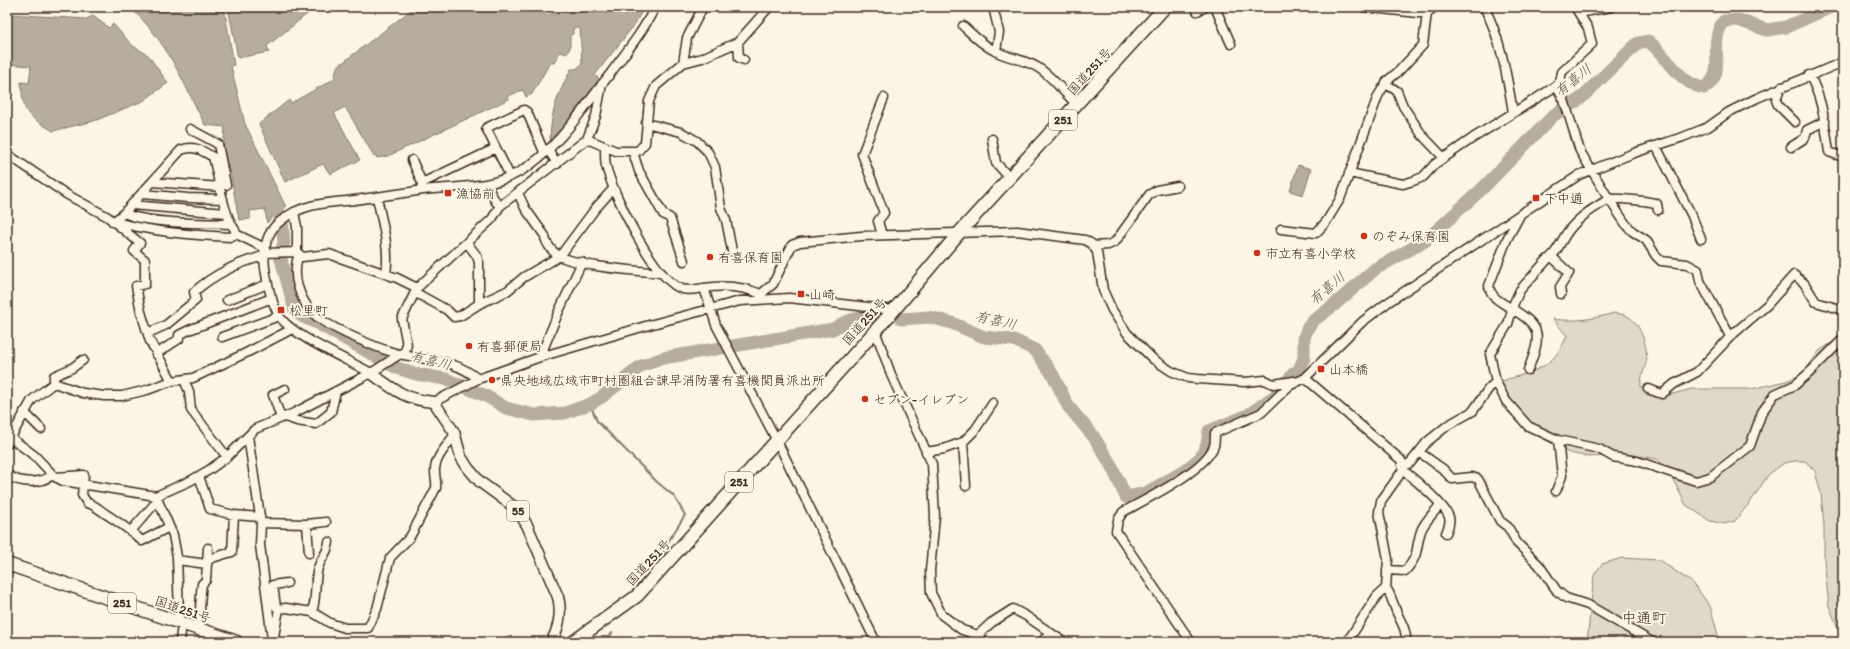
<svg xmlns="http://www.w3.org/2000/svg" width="1850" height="649" font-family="Itim,'Klee One',sans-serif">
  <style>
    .green { fill: #e0d8c8; stroke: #8e8173 }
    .water { fill: #b7ad9e; stroke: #85796b }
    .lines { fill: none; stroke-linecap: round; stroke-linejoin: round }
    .stream { stroke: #85796b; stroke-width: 2 }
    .river { stroke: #b7ad9e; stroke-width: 13 }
    .minor-casing { stroke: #3b2a1e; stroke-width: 11 }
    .major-casing { stroke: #3b2a1e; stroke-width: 13 }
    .highway-casing { stroke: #3b2a1e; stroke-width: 15 }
    .minor { stroke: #fcf5e5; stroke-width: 8 }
    .major { stroke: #fcf5e5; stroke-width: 10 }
    .highway { stroke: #fcf5e5; stroke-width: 12 }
    .poi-dot { fill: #c8321e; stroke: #fcf5e5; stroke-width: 1.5 }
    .labels { text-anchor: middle; stroke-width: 4; stroke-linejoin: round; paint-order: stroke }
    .shield { fill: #fcf5e5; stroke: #75675a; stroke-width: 1 }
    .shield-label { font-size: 12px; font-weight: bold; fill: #3b2a1e }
    .street-label { font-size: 13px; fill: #3b2a1e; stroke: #fcf5e5 }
    .poi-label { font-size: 13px; fill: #3b2a1e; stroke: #fcf5e5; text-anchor: start }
    .water-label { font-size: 14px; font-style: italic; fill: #605144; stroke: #fcf5e5 }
    .quarter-label { font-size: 15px; fill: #3b2a1e; stroke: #fcf5e5 }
  </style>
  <rect width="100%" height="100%" fill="#fcf5e5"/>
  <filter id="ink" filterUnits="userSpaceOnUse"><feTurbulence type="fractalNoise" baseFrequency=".025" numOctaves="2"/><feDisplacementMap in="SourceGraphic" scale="8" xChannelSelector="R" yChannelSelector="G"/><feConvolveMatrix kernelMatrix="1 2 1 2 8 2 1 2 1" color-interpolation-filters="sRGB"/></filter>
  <g filter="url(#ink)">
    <!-- green -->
    <path class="green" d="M1614,313C1619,314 1625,314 1629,317C1641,324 1649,350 1646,363C1644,372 1640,377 1641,387L1661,397L1692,389H1751L1786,381L1803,374L1819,351L1833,342L1843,343V640L1829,606L1824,560V525L1821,494L1815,471L1805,461H1795L1784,463L1768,475L1752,500L1735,521L1724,524L1710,521L1686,505L1668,470L1657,459L1631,455L1589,457L1569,453L1532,432L1502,407V381C1536,370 1552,370 1567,336L1553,319C1574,322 1594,319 1614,313Z
      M1622,558L1659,560L1693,583L1710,606L1720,642H1587L1594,575L1602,564Z"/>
    <!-- water -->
    <path class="water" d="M129,7H224L234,65L231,66L245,124L286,207L275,214L267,223L265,209L250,211V219L239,220L230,171L223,151L225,127L205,125C184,84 166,38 129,7Z
      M228,7H316L267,46L269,52L238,58Z
      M415,7H540L544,14L548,15L582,7H644L635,24L595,75L599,79L563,127L550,139C551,109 558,95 571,69H576L582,64L580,28H573V34L570,35V48L567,54L560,52L554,63H550L532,94L526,97L523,90L508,96L509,99L388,156L377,158L376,155L374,156L345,107L334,113L360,160L330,174L323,164L285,182L259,124L289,100L291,103L334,79L337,67Z
      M9,14L86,19L93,16L109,28L113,24L133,46L148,55L168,83L143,101L94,121L53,131C24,113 24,115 21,82L29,83L31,66L7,64Z
      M1298,165L1311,169L1303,195L1290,191Z"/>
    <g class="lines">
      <!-- stream -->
      <path class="stream" d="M590,404L597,421L657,482L674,496L685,515L668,542L660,560L652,570
        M606,642L612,633"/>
      <!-- river -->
      <path class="river" d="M273,202L282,221L284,242L280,256L295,310L303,317L317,323L397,368L416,374L446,379L486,396L506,408L534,415L565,413L590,404L602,397L641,366L663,358L833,329C846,320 860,316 876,318
        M901,319L929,317L952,323L984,337L1014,340L1035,350L1053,375L1068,406L1094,437L1111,465L1126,497L1146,493L1183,472L1200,458L1207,445L1209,431L1248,415L1276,395L1293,374L1299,370L1304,358V338L1308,327L1314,320L1333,306L1375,269L1425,241L1484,187L1554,115L1580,99L1638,43L1648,41C1667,55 1680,85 1704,88C1729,73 1706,45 1724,21L1738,20L1767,30L1786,27L1831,7"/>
      <defs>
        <path id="minor" d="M993,7L999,32L996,51
          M1215,7L1231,44
          M1364,7L1418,13H1427L1434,7
          M1484,7C1501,38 1507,77 1513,112
          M1197,11L1206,7
          M1579,13L1611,7
          M963,26C974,36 984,46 997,52C1010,58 1025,60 1037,67C1054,77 1063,93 1077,104
          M738,42L739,58L744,60
          M683,63L687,38L703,7
          M1809,75C1823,98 1825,126 1829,152L1843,157
          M1386,84L1397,91L1403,106L1422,135L1444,158
          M1556,86L1564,100L1580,151L1609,199C1594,208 1580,216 1569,230C1561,240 1558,253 1547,260L1520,290L1514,303L1508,324L1490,354L1496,382L1506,401L1528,426L1558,440L1599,449L1613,457L1637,461L1696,481L1710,477L1750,446L1762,412L1775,394L1795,385L1809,373L1843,339
          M1781,87L1776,100L1778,105L1795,122
          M646,123L681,132L697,141L708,152L715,167L721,208L726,220L732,251
          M190,129L218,144L226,185
          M587,139L616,151H638L645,143L649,101L656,86L683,63L702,58L738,42L769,7
          M992,139L996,163L1010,178
          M1656,146L1692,216L1701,239
          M1791,147L1805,138L1807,130L1825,121
          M496,148L510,176
          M605,148C605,154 605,161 606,166C613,194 654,280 682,289C689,291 697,289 704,288L716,325L777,441L876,642
          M548,149L557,164
          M633,152L639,171L663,214L670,218L684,261
          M7,154L66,194L108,217L140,243L134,251L145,260V284L136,286L141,312L150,341L172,381
          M412,160L422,183
          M1349,173L1403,184L1413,181L1423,177L1435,164L1473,138L1556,86L1560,81L1562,72L1592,44L1588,28L1575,7
          M152,182L221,187
          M486,185L496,202L500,206
          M421,190L422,183L496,148L486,128L524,110L527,112L544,152
          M518,193L525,208L545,236C545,243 554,254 561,257C589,268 631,270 661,273
          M142,194L188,198L223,199
          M377,197C382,223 390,247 386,274
          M131,205L226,213
          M1658,210L1657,204C1652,201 1616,198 1609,199L1625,223L1632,231L1646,240L1656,256L1661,261L1687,264L1698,270L1700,281L1730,336
          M294,212L297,227V252
          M124,213C147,224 203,223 230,224
          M1519,217L1507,239L1489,286C1491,296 1496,299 1504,304C1540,325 1544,330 1528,370
          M113,222L123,214L181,150C194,145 201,150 213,157C219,178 223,214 235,230
          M116,222C154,232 191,235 230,237L236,234
          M1281,229L1316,233L1326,222L1340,199L1378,96L1387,81L1399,71L1423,45L1427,13
          M236,234L265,248
          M882,235L878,221L884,213L862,154L884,98
          M467,243L477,256L479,263V304
          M1093,246L1108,245L1115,242L1149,195L1157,190L1178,186
          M264,253L297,252L302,257L329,254L397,278L417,288
          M299,254C291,275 299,300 315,315C328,327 374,347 392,352C424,362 451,356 478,379
          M1552,257L1569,273L1560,287L1561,294
          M704,288C723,285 742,286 761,294
          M416,293L447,310L454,317L460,316L479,304L507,291L524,277L560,256L595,209L613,189
          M761,298V294L773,284L792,245L800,242L861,236L1017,231L1085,240L1092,244L1097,252L1103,290L1112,310L1127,333L1153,359L1171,371L1188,378L1197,379L1245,382L1265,380L1273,384L1294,381
          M227,300L268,284
          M875,330L892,377L932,464L935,516L930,571L931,593L942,615L962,630L978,635L985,642
          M148,333L166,325L196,300L194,292C213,275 239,262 264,256
          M222,337L279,316
          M156,354L179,339V335L189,330L272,298
          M540,357L559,311L582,262
          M371,373C349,360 289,335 278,314C271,300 267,283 265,268C263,250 266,231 282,220C300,205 323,203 346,201C371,198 397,194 423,190C457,186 491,189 521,171C558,149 584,107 610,74C626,52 643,32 655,7
          M1305,378L1401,460L1403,470L1381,501L1379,512L1388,559L1386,588C1391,594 1391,599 1394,605C1398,619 1407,627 1406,642
          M184,380L189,391L191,410L227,457
          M54,383L83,393L104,396H122L147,390L172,381L193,378L246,353L292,329
          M54,383V376L72,368L83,360
          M1648,389L1662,394L1674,384L1697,372L1732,335L1767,305L1794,275L1804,283L1816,302L1843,310
          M434,402L478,379L540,357L649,325L740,301L789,298L894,310
          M24,412L41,429
          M285,417L297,421L316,424L331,412L336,391
          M281,418L273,395L285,389
          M7,435L35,456L55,477L63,481L156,496L190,481L209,470L227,457L255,429L294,413L371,373L405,351L407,345L402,319L417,288L492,219L500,206L587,139L596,116L602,84
          M248,436L261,523L260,545L272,639
          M963,442L975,430L993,403
          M7,444L32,400L54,383
          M926,452L944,449L963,442L966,486
          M1419,452L1443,469L1452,479L1472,477L1478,479L1500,521L1508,527L1517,543L1539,565L1557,591L1566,598L1588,605L1652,642
          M1403,467L1411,462L1427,442L1448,425L1473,411L1489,388L1496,382
          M1403,470C1414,479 1445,505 1449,517C1451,523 1448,528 1446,533
          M7,475C22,484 39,484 53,475
          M199,476L210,509L234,515L260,517
          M56,477L84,475L82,495L87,503C97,505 101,512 109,516C121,524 132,531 142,541L169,527
          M1556,491L1562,476L1558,440
          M156,496L173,535L177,557L179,615
          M261,523L307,524L326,522
          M307,524L309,553
          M131,531L158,500
          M177,560L207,564
          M207,561L212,558L232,552L234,515
          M1387,570L1405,571C1420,555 1415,549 1421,531C1424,522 1434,513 1440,505
          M279,609L276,607L273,585L287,583
          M312,612C317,598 314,582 318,568C321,558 328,553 329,542
          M199,629L201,592L202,584L206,580L208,548
          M978,635L991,623L1013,609L1026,616L1064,642
          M180,642L181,632
          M273,642L279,609L286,608L312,612L330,623L345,628H368L377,609L390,558L410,537L436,488C437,482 435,478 435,472C434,458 448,445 455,434
          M1042,642L1045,638L1051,633
          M1191,642L1116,531L1118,520L1123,512C1146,499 1205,471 1214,446C1215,442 1215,437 1215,433L1261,413L1289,386L1305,378L1362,322L1387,303L1579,175L1634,153L1683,137L1708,127L1729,112L1757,98L1843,62
          M1347,642L1377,596L1386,588"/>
        <path id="major" d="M371,373C393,389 406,400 434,402L454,432L461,457L468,468L480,482L517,509L527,525L558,597C562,612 559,629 551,642"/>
        <path id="highway" d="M7,564L237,642
          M573,642L637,596L894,310L959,233L1165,7"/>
      </defs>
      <!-- minor casing -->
      <use href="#minor" class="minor-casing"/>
      <!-- major casing -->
      <use href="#major" class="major-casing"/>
      <!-- highway casing -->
      <use href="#highway" class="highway-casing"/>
      <!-- minor -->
      <use href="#minor" class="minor"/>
      <!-- major -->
      <use href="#major" class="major"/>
      <!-- highway -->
      <use href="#highway" class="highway"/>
    </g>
  </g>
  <!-- markers -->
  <g class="poi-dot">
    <rect x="444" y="189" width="8" height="8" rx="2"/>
    <rect x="1532" y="194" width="8" height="8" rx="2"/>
    <circle cx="1364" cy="236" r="4"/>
    <circle cx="1257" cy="253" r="4"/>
    <circle cx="710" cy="257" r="4"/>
    <rect x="797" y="290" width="8" height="8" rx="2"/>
    <rect x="277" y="306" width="8" height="8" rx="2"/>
    <circle cx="469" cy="346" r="4"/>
    <rect x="1317" y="365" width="8" height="8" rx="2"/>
    <circle cx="492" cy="380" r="4"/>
    <circle cx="865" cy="399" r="4"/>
  </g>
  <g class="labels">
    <!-- shield labels -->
    <g class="shield">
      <rect x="1049" y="110" width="28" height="20" rx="3"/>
      <rect x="725" y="472" width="28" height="20" rx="3"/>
      <rect x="507" y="501" width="22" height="20" rx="3"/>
      <rect x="108" y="593" width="28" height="20" rx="3"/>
    </g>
    <g class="shield-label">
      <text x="1063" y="124">251</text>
      <text x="739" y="486">251</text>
      <text x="518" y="515">55</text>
      <text x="122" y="607">251</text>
    </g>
    <!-- street labels -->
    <g class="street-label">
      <text transform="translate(1089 71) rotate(-48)" y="5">国道251号</text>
      <text transform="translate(864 321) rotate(-48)" y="5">国道251号</text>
      <text transform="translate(648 562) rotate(-47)" y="5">国道251号</text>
      <text transform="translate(183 609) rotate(19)" y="5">国道251号</text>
    </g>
    <!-- poi labels -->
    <g class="poi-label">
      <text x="456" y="198">漁協前</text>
      <text x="1544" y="203">下中通</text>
      <text x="1372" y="241">のぞみ保育園</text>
      <text x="1265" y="258">市立有喜小学校</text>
      <text x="718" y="262">有喜保育園</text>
      <text x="809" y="299">山崎</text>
      <text x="289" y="315">松里町</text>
      <text x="477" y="351">有喜郵便局</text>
      <text x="1329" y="374">山本橋</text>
      <text x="500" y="385">県央地域広域市町村圏組合諌早消防署有喜機関員派出所</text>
      <text x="873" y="404">セブン-イレブン</text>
    </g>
    <!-- water labels -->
    <g class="water-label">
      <text transform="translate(1573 80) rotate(-39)" y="5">有喜川</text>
      <text transform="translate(1327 288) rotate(-40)" y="5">有喜川</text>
      <text transform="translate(996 320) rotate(13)" y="5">有喜川</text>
      <text transform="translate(431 360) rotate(14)" y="5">有喜川</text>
    </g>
    <!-- quarter labels -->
    <g class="quarter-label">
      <text x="1644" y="623">中通町</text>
    </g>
  </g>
  <!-- margin -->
  <rect width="1850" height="649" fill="none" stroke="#fcf5e5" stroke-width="24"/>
  <rect x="12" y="12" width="1826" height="625" fill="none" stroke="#3b2a1e" stroke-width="1.5" filter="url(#ink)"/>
</svg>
